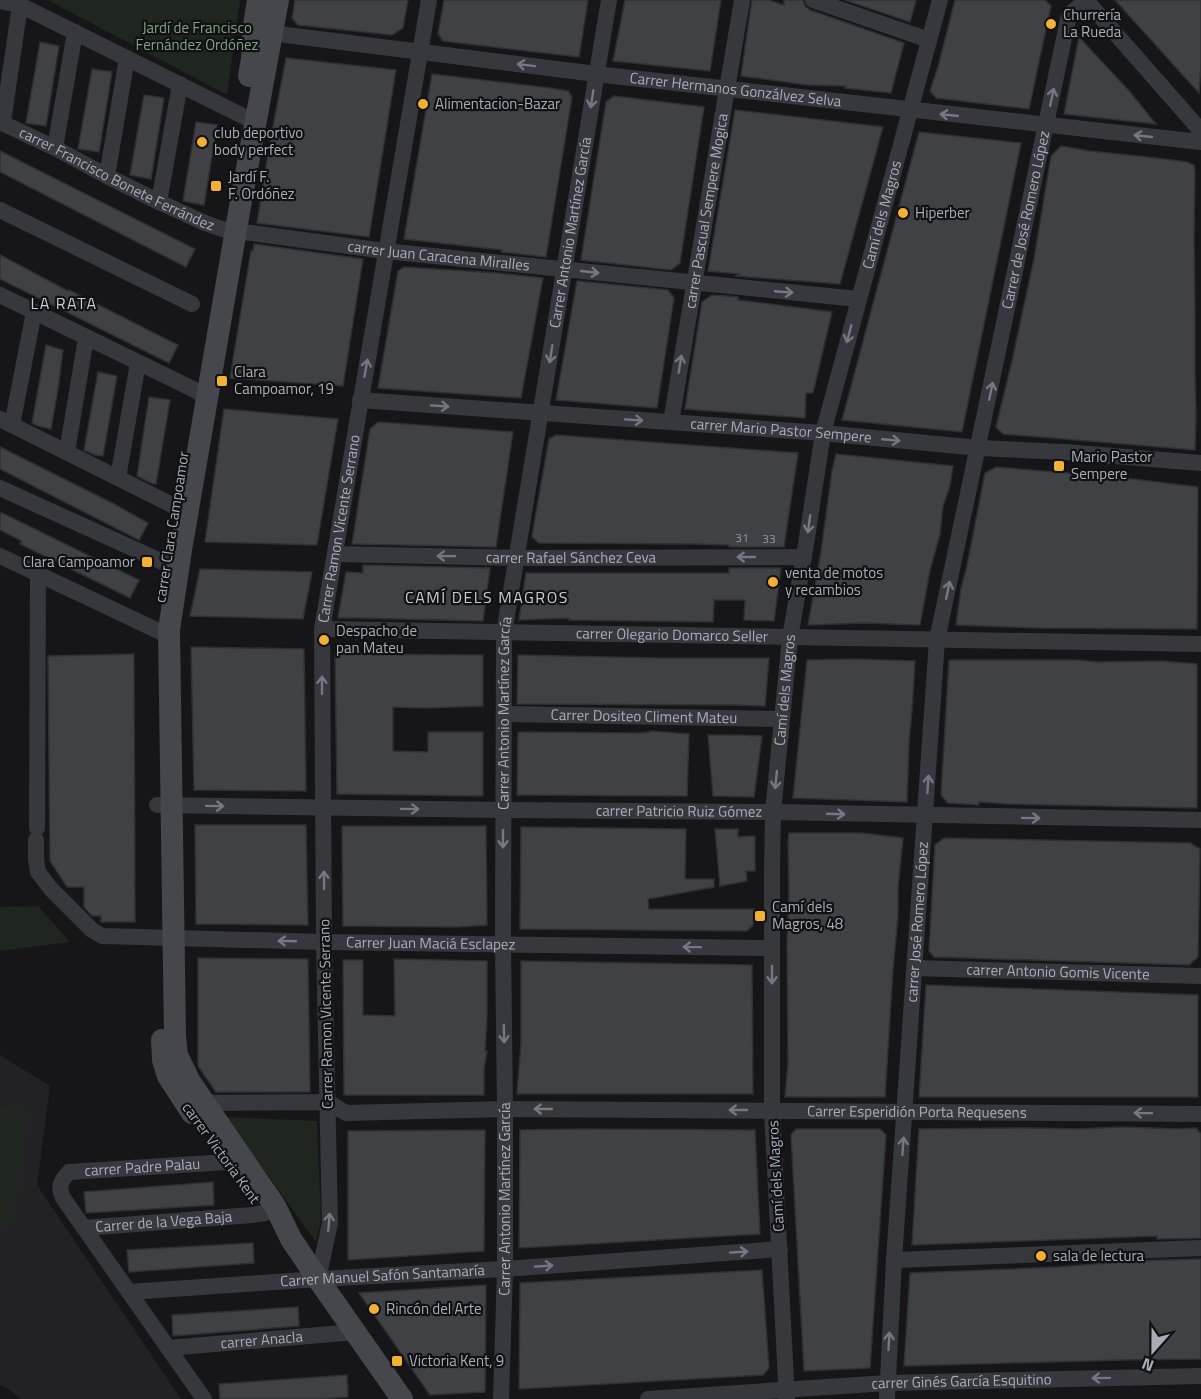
<svg xmlns="http://www.w3.org/2000/svg" width="1201" height="1399" font-family="'Titillium Web',sans-serif">
  <style>
    .built { fill: #222225 }
    .green { fill: #1e261f }
    .building { fill: #404145; stroke: #303034; stroke-width: 1.5 }
    .lines { fill: none; stroke-linecap: round; stroke-linejoin: round }
    .street { stroke: #37383d; stroke-width: 16 }
    .secondary { stroke: #45474d; stroke-width: 22 }
    .oneway { stroke: #757881 }
    .poi-dot { fill: #f2b134; stroke: #111113; stroke-width: 2 }
    .labels { text-anchor: middle; stroke-width: 4.5; stroke-linejoin: round; paint-order: stroke }
    .number-label { font-size: 12px; fill: #8e929b }
    .poi-label { font-size: 15px; fill: #a8adb8; stroke: #111113; text-anchor: start }
    .park-label { font-size: 15px; fill: #7fa381; stroke: #111113 }
    .street-label { font-size: 15px; fill: #a8adb8; stroke: #111113 }
    .neighbourhood-label { font-size: 16px; letter-spacing: 1.5px; fill: #c9ccd4; stroke: #111113 }
  </style>
  <rect width="100%" height="100%" fill="#161618"/>
  <!-- built -->
  <path class="built" d="M0,1055L50,1086L37,1185L181,1399H21L7,1388L0,1385Z"/>
  <!-- green -->
  <path class="green" d="M48,0H240L227,95Z
    M38,906L70,942L0,951V907Z
    M0,1106L29,1110L12,1228L0,1226Z
    M226,1117L317,1121L321,1220L316,1242Z"/>
  <!-- building -->
  <path class="building" d="M295,0H408L403,28L392,35L298,25L292,18Z
    M444,0H588L579,57L443,41L438,34Z
    M625,0H721L710,71L613,61Z
    M752,0H768L784,5V0H803L805,6L810,10L904,43L891,93L845,88L846,86L808,85L741,76Z
    M845,0H916L910,22Z
    M955,0H1045L1051,6L1029,109L936,98L930,91L938,67Z
    M1115,0H1201V63L1199,93Z
    M1079,37L1130,92L1156,124L1064,114Z
    M40,42L59,46L46,126L26,123Z
    M286,58L396,70L369,237L257,223L269,148Z
    M92,69L112,72L99,152L78,149Z
    M432,74L550,88L568,91L572,97L546,257L501,252L502,250L404,239Z
    M144,95L164,98L151,179L130,175Z
    M614,96L704,107L680,263L671,270L581,260L606,102Z
    M735,110L883,127L840,284L736,276L739,274L708,271Z
    M196,122L217,125L204,205L183,201Z
    M919,132L1021,143L962,432L842,420Z
    M1061,146L1089,151L1148,157L1187,162L1194,165L1195,172L1194,238L1195,312V375L1196,415L1195,450L1003,434L996,427L1012,361L1034,259L1051,156Z
    M0,151L195,249L186,267L0,172Z
    M254,244L363,259L343,386L230,378L251,251H253Z
    M0,255L68,291L69,290L178,345L169,363L0,279Z
    M404,267L497,273L543,278L521,398L378,388L398,271Z
    M577,281L668,290L674,298L657,408L556,400Z
    M712,295L738,297V300L832,312L813,393H806L805,418L685,409L702,302Z
    M46,345L63,350L58,389L51,429L38,426L32,423Z
    M98,372L117,376L103,456L95,455L84,450Z
    M149,397L170,400L156,484L151,483L137,476Z
    M224,409L338,419L317,545L205,542Z
    M378,422L513,432L496,547L352,544L370,429Z
    M556,435L798,453L784,547H729V545L694,544L539,543L532,537L538,501L549,439Z
    M0,447L114,504L148,523L139,540L0,469Z
    M836,454L953,466L950,486L943,506L940,534L930,570L920,625L864,623L808,625L821,552L832,471Z
    M996,467L1116,477L1198,487L1197,629L1039,628L956,625L961,588L967,566L985,473Z
    M0,512L139,580L130,598L20,544L22,541L0,530Z
    M363,565L490,568L483,621L360,618H338L346,572L363,573Z
    M729,568H781L774,621L744,620L745,600H714L713,622L569,620V618L519,620L526,573H729Z
    M200,569L312,572L303,619L190,616Z
    M191,647L304,649L306,791L194,790Z
    M134,654L135,922H101V916H92L84,907V887H67L50,861L48,656Z
    M335,654L483,655V706L427,708L393,707V751L428,752V732H483V796L337,794Z
    M518,655L657,658H769L765,706L737,705L517,704Z
    M852,659L915,661L912,711L909,741L907,802L793,798L807,660Z
    M949,660H1077L1097,662L1161,661L1197,664V808L1008,804L979,802V805L948,803L941,795Z
    M650,731L689,734L687,796L517,795L518,732L641,733L650,732Z
    M708,735H735L762,736L754,797L713,796Z
    M195,825H306L308,925L196,924Z
    M342,826H486L487,925L457,927L343,926Z
    M521,827L686,829L685,879H714V887L648,899L649,909H754L753,925L747,931L520,929Z
    M715,829H738V837L755,836V871H746L747,881L720,886Z
    M789,833H862L903,838L898,887V916L893,969L885,1097H785L788,1063L787,940L789,893L788,841Z
    M944,838L1190,843L1200,849L1198,957L1189,965L934,957L929,951L935,845Z
    M198,958L308,959L310,1092H216L198,1066Z
    M394,959L487,961V1016L485,1051H487L484,1069V1095H344L343,960H363V1015L395,1016Z
    M521,961L752,965L753,1094H517L521,1043Z
    M926,985L1198,995V1097H919Z
    M1122,1127L1178,1129L1196,1128L1201,1134V1238L1157,1239V1236L912,1245L919,1129L1028,1128L1078,1129Z
    M584,1129L755,1130L760,1234L519,1248L520,1130Z
    M796,1129H880L886,1135L870,1368L804,1371L791,1135Z
    M485,1130L484,1251L348,1260V1131Z
    M213,1182L214,1205L86,1213L84,1192Z
    M253,1243L254,1263L129,1272L127,1250Z
    M1201,1259V1359L1121,1360L904,1366L910,1273L1059,1267L1131,1261Z
    M762,1270L769,1368L763,1375L519,1389L520,1283Z
    M486,1285L485,1392L430,1395L359,1293Z
    M298,1307L299,1326L173,1336L172,1315Z
    M347,1375L348,1397L322,1399H220L219,1384Z"/>
  <g class="lines">
    <!-- street -->
    <g class="street">
      <path d="M813,0L929,40"/>
      <path d="M1086,0L1201,131"/>
      <path d="M0,1L20,5L255,122"/>
      <path id="s1" d="M271,33L596,74L1201,142"/>
      <path id="s2" d="M0,122L55,148L107,176L159,202L205,223L222,229L385,251L858,299"/>
      <path d="M3,122L20,5"/>
      <path d="M55,148L75,32"/>
      <path d="M107,176L127,58"/>
      <path d="M159,202L180,84"/>
      <path d="M0,210L192,304"/>
      <path d="M0,295L195,390L207,398"/>
      <path id="s3" d="M360,400L823,433L979,448L1064,452L1201,463"/>
      <path d="M0,419L174,506L188,508"/>
      <path id="s4" d="M671,422L742,0"/>
      <path d="M12,425L34,312"/>
      <path d="M67,452L86,338"/>
      <path d="M118,478L138,363"/>
      <path d="M0,488L165,563"/>
      <path id="s5" d="M335,554L517,558L804,557"/>
      <path d="M0,556L169,636"/>
      <path id="s6" d="M322,629L1201,644"/>
      <path id="s7" d="M504,714L782,719"/>
      <path id="s8" d="M157,805L503,810L773,812L1201,820"/>
      <path d="M37,828L38,574"/>
      <path id="s9" d="M36,840V859L38,872L51,889L92,930L102,936L324,942L772,948"/>
      <path id="s10" d="M914,968L1201,976"/>
      <path id="s11" d="M204,1103L328,1102L346,1113L505,1109L1201,1114"/>
      <path id="s12" d="M84,1228L252,1215L265,1213L275,1206"/>
      <path d="M894,1260L1201,1248"/>
      <path id="s13" d="M318,1279L330,1223L324,942L322,629L429,0"/>
      <path id="s14" d="M129,1292L318,1279L505,1269L780,1249"/>
      <path id="s15" d="M168,1348L355,1332"/>
      <path id="s16" d="M204,1399L63,1198C58,1186 60,1182 69,1172L227,1162"/>
      <path id="s17" d="M501,1399L505,1269V1109L503,945L504,633L609,0"/>
      <path id="s18" d="M648,1399L887,1383L1201,1376"/>
      <path id="s19" d="M787,1399L772,1111V869L773,812L790,637L804,557L823,433L940,0"/>
      <path id="s20" d="M887,1399L894,1260L937,640L1069,15L1086,0"/>
    </g>
    <!-- secondary -->
    <path class="secondary" d="M278,0L239,212L181,550L169,630L175,1036L177,1055L190,1082L275,1206L291,1239L318,1279L402,1399
      M249,76L252,59L253,32L258,0
      M162,1040L163,1060L168,1076L192,1113"/>
  </g>
  <!-- one-way arrows -->
  <defs><path id="oneway-shaft" d="M-6 0H5M1.5-3L5.5 0L1.5 3" fill="none" stroke-width="1.6" stroke-linecap="round" stroke-linejoin="round" transform="scale(1.5)"/></defs>
  <g class="oneway">
    <use href="#oneway-shaft" transform="translate(526 65) rotate(-173)"/>
    <use href="#oneway-shaft" transform="translate(1052 97) rotate(-78)"/>
    <use href="#oneway-shaft" transform="translate(592 99) rotate(99)"/>
    <use href="#oneway-shaft" transform="translate(949 115) rotate(-174)"/>
    <use href="#oneway-shaft" transform="translate(1143 136) rotate(-174)"/>
    <use href="#oneway-shaft" transform="translate(590 272) rotate(6)"/>
    <use href="#oneway-shaft" transform="translate(784 292) rotate(5)"/>
    <use href="#oneway-shaft" transform="translate(849 334) rotate(105)"/>
    <use href="#oneway-shaft" transform="translate(551 354) rotate(99)"/>
    <use href="#oneway-shaft" transform="translate(680 364) rotate(-81)"/>
    <use href="#oneway-shaft" transform="translate(366 368) rotate(-80)"/>
    <use href="#oneway-shaft" transform="translate(991 391) rotate(-78)"/>
    <use href="#oneway-shaft" transform="translate(440 406) rotate(4)"/>
    <use href="#oneway-shaft" transform="translate(634 420) rotate(4)"/>
    <use href="#oneway-shaft" transform="translate(891 440) rotate(5)"/>
    <use href="#oneway-shaft" transform="translate(809 524) rotate(98)"/>
    <use href="#oneway-shaft" transform="translate(446 556) rotate(-179)"/>
    <use href="#oneway-shaft" transform="translate(746 557) rotate(180)"/>
    <use href="#oneway-shaft" transform="translate(948 590) rotate(-78)"/>
    <use href="#oneway-shaft" transform="translate(322 685) rotate(-90)"/>
    <use href="#oneway-shaft" transform="translate(776 780) rotate(96)"/>
    <use href="#oneway-shaft" transform="translate(928 784) rotate(-86)"/>
    <use href="#oneway-shaft" transform="translate(215 806) rotate(1)"/>
    <use href="#oneway-shaft" transform="translate(410 809) rotate(1)"/>
    <use href="#oneway-shaft" transform="translate(836 814) rotate(2)"/>
    <use href="#oneway-shaft" transform="translate(1031 818) rotate(1)"/>
    <use href="#oneway-shaft" transform="translate(503 839) rotate(90)"/>
    <use href="#oneway-shaft" transform="translate(324 880) rotate(-91)"/>
    <use href="#oneway-shaft" transform="translate(287 941) rotate(-178)"/>
    <use href="#oneway-shaft" transform="translate(692 947) rotate(-179)"/>
    <use href="#oneway-shaft" transform="translate(772 975) rotate(90)"/>
    <use href="#oneway-shaft" transform="translate(504 1034) rotate(89)"/>
    <use href="#oneway-shaft" transform="translate(543 1109) rotate(-180)"/>
    <use href="#oneway-shaft" transform="translate(738 1110) rotate(-180)"/>
    <use href="#oneway-shaft" transform="translate(1143 1113) rotate(-179)"/>
    <use href="#oneway-shaft" transform="translate(903 1146) rotate(-86)"/>
    <use href="#oneway-shaft" transform="translate(329 1222) rotate(-85)"/>
    <use href="#oneway-shaft" transform="translate(739 1252) rotate(-4)"/>
    <use href="#oneway-shaft" transform="translate(544 1266) rotate(-4)"/>
    <use href="#oneway-shaft" transform="translate(889 1341) rotate(-87)"/>
    <use href="#oneway-shaft" transform="translate(1101 1378) rotate(179)"/>
  </g>
  <!-- markers -->
  <g class="poi-dot">
    <circle cx="1051" cy="24" r="6"/>
    <circle cx="423" cy="104" r="6"/>
    <circle cx="202" cy="142" r="6"/>
    <rect x="210" y="180" width="12" height="12" rx="3"/>
    <circle cx="903" cy="213" r="6"/>
    <rect x="216" y="375" width="12" height="12" rx="3"/>
    <rect x="1053" y="460" width="12" height="12" rx="3"/>
    <rect x="141" y="556" width="12" height="12" rx="3"/>
    <circle cx="773" cy="582" r="6"/>
    <circle cx="324" cy="640" r="6"/>
    <rect x="754" y="910" width="12" height="12" rx="3"/>
    <circle cx="1041" cy="1256" r="6"/>
    <circle cx="374" cy="1309" r="6"/>
    <rect x="391" y="1355" width="12" height="12" rx="3"/>
  </g>
  <g class="labels">
    <!-- number labels -->
    <g class="number-label">
      <text x="742" y="542">31</text>
      <text x="769" y="543">33</text>
    </g>
    <!-- poi labels -->
    <g class="poi-label">
      <text x="1063" y="20">Churrería<tspan x="1063" dy="17">La Rueda</tspan></text>
      <text x="435" y="109">Alimentacion-Bazar</text>
      <text x="214" y="138">club deportivo<tspan x="214" dy="17">body perfect</tspan></text>
      <text x="228" y="182">Jardí F.<tspan x="228" dy="17">F. Ordóñez</tspan></text>
      <text x="915" y="218">Hiperber</text>
      <text x="234" y="377">Clara<tspan x="234" dy="17">Campoamor, 19</tspan></text>
      <text x="1071" y="462">Mario Pastor<tspan x="1071" dy="17">Sempere</tspan></text>
      <text x="135" y="567" text-anchor="end">Clara Campoamor</text>
      <text x="785" y="578">venta de motos<tspan x="785" dy="17">y recambios</tspan></text>
      <text x="336" y="636">Despacho de<tspan x="336" dy="17">pan Mateu</tspan></text>
      <text x="772" y="912">Camí dels<tspan x="772" dy="17">Magros, 48</tspan></text>
      <text x="1053" y="1261">sala de lectura</text>
      <text x="386" y="1314">Rincón del Arte</text>
      <text x="409" y="1366">Victoria Kent, 9</text>
    </g>
    <!-- park labels -->
    <g class="park-label">
      <text x="197" y="33">Jardí de Francisco<tspan x="197" dy="17">Fernández Ordóñez</tspan></text>
    </g>
    <!-- street labels -->
    <g class="street-label">
      <text dy="5" stroke="none"><textPath href="#s1" startOffset="468">Carrer Hermanos Gonzálvez Selva</textPath></text>
      <text dy="5" stroke="none"><textPath href="#s2" startOffset="130">carrer Francisco Bonete Ferrández</textPath></text>
      <text dy="5" stroke="none"><textPath href="#s4" startOffset="214">carrer Pascual Sempere Mogica</textPath></text>
      <text dy="5" stroke="none"><textPath href="#s19" startOffset="1196">Camí dels Magros</textPath></text>
      <text dy="5" stroke="none"><textPath href="#s20" startOffset="1190">Carrer de José Romero López</textPath></text>
      <text dy="5" stroke="none"><textPath href="#s17" startOffset="1172">Carrer Antonio Martínez García</textPath></text>
      <text dy="5" stroke="none"><textPath href="#s2" startOffset="465">carrer Juan Caracena Miralles</textPath></text>
      <text dy="5" stroke="none"><textPath href="#s3" startOffset="422">carrer Mario Pastor Sempere</textPath></text>
      <text transform="translate(172 527) rotate(-81)" y="5">carrer Clara Campoamor</text>
      <text dy="5" stroke="none"><textPath href="#s13" startOffset="753">Carrer Ramon Vicente Serrano</textPath></text>
      <text dy="5" stroke="none"><textPath href="#s5" startOffset="236">carrer Rafael Sánchez Ceva</textPath></text>
      <text dy="5" stroke="none"><textPath href="#s6" startOffset="350">carrer Olegario Domarco Seller</textPath></text>
      <text dy="5" stroke="none"><textPath href="#s19" startOffset="710">Camí dels Magros</textPath></text>
      <text dy="5" stroke="none"><textPath href="#s17" startOffset="686">Carrer Antonio Martínez García</textPath></text>
      <text dy="5" stroke="none"><textPath href="#s7" startOffset="140">Carrer Dositeo Climent Mateu</textPath></text>
      <text dy="5" stroke="none"><textPath href="#s8" startOffset="522">carrer Patricio Ruiz Gómez</textPath></text>
      <text dy="5" stroke="none"><textPath href="#s20" startOffset="478">carrer José Romero López</textPath></text>
      <text dy="5" stroke="none"><textPath href="#s9" startOffset="452">Carrer Juan Maciá Esclapez</textPath></text>
      <text dy="5" stroke="none"><textPath href="#s10" startOffset="144">carrer Antonio Gomis Vicente</textPath></text>
      <text transform="translate(326 1014) rotate(-91)" y="5">Carrer Ramon Vicente Serrano</text>
      <text dy="5" stroke="none"><textPath href="#s11" startOffset="716">Carrer Esperidión Porta Requesens</textPath></text>
      <text transform="translate(221 1153) rotate(54)" y="5">carrer Victoria Kent</text>
      <text dy="5" stroke="none"><textPath href="#s16" startOffset="348">carrer Padre Palau</textPath></text>
      <text transform="translate(776 1176) rotate(-93)" y="5">Camí dels Magros</text>
      <text dy="5" stroke="none"><textPath href="#s17" startOffset="200">Carrer Antonio Martínez García</textPath></text>
      <text dy="5" stroke="none"><textPath href="#s12" startOffset="80">Carrer de la Vega Baja</textPath></text>
      <text dy="5" stroke="none"><textPath href="#s14" startOffset="254">Carrer Manuel Safón Santamaría</textPath></text>
      <text dy="5" stroke="none"><textPath href="#s15" startOffset="94">carrer Anacla</textPath></text>
      <text dy="5" stroke="none"><textPath href="#s18" startOffset="314">carrer Ginés García Esquitino</textPath></text>
    </g>
    <!-- neighbourhood labels -->
    <g class="neighbourhood-label">
      <text x="64" y="309">LA RATA</text>
      <text x="487" y="603">CAMÍ DELS MAGROS</text>
    </g>
  </g>
  <!-- north arrow -->
  <g transform="translate(1153 1351) rotate(201)" stroke="#111113" stroke-width="4.5" paint-order="stroke">
  <path d="M0-4.5L10 22L0 15L-10 22Z" fill="#a8adb8"/>
  <text y="-9" font-size="16" font-weight="bold" text-anchor="middle" fill="#a8adb8">N</text>
  </g>
</svg>
